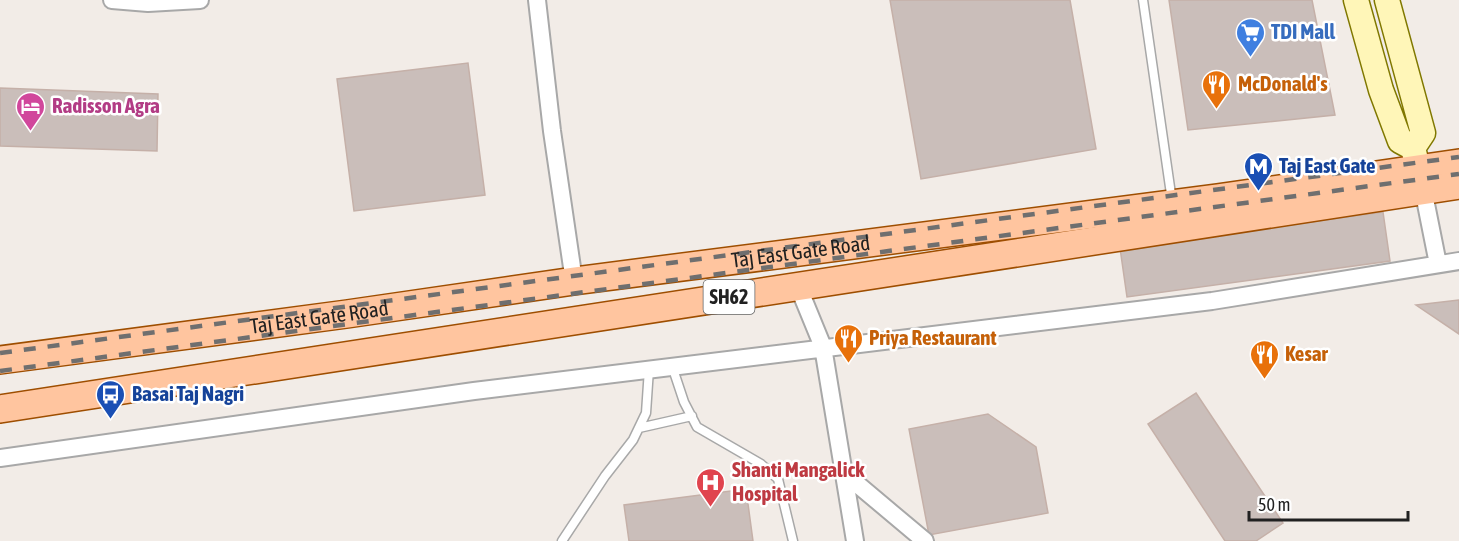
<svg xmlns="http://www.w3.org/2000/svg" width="1459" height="541" font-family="'Asap Condensed',sans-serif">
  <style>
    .building { fill: #cabeba; stroke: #c5b0a8; stroke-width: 1.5 }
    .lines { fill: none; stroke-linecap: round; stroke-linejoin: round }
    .service-casing { stroke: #a8a8a8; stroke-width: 11 }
    .minor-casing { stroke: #a8a8a8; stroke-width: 20 }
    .secondary-casing { stroke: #807800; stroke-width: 27 }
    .primary-casing { stroke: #9e4e00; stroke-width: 30 }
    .service { stroke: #fff; stroke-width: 8 }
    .minor { stroke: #fff; stroke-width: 16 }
    .secondary { stroke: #fff6b8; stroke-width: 24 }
    .primary { stroke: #ffc59f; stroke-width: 27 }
    .rail { stroke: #6f6f6f; stroke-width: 4.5; stroke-dasharray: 12 12; stroke-linecap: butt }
    .labels { text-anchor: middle; stroke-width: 5; stroke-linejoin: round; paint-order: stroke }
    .shield { fill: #fff; stroke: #646464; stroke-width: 1.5 }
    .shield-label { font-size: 20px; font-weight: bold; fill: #212121 }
    .shop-label { font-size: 21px; font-weight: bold; fill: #366cbe; stroke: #fff; text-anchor: start }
    .food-label { font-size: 21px; font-weight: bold; fill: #c56008; stroke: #fff; text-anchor: start }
    .hotel-label { font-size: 21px; font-weight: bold; fill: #b23c85; stroke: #fff; text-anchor: start }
    .transit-label { font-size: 21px; font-weight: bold; fill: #164399; stroke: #fff; text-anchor: start }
    .street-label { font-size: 21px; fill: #212121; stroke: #fff }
    .health-label { font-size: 21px; font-weight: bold; fill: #be3a42; stroke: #fff; text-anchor: start }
  </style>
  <rect width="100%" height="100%" fill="#f2ece7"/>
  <!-- building -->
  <path class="building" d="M890,0H1070L1096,149L921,179Z
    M1169,0H1312L1335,115L1188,130Z
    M468,63L485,195L354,211L337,79Z
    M0,88L158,94L157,151L0,146Z
    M1383,212L1390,261L1127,297L1120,248Z
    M1459,300V334L1416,305Z
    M1196,393L1283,523L1256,541H1225L1148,424Z
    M988,414L1036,447L1048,513L929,535L909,429Z
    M746,489L753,541H629L624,505Z"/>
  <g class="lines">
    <defs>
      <path id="service" d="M1143,0L1172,201
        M672,366L684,402L697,427L761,464L778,479L793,541
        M639,428L692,416
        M562,541L605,476L633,440L646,413L649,369"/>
      <path id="minor" d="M112,0L148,3L200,0
        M537,0L552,131L574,281
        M1423,189L1438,264
        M798,286L823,347L855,541
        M0,458L474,391L1212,301L1459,261
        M844,473L925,541"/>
      <path id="secondary" d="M1356,0L1381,90L1400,141L1413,148
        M1387,0L1423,133L1413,148L1423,187"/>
      <g id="primary">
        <path id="s1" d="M0,360L347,314L574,281L1218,198L1459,163"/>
        <path d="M0,409L1459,185"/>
      </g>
    </defs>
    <!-- service casing -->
    <use href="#service" class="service-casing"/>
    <!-- minor casing -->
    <use href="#minor" class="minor-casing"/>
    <!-- secondary casing -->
    <use href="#secondary" class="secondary-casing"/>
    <!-- primary casing -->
    <use href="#primary" class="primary-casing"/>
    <!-- service -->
    <use href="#service" class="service"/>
    <!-- minor -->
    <use href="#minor" class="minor"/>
    <!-- secondary -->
    <use href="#secondary" class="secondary"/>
    <!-- primary -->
    <use href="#primary" class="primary"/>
    <!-- rail -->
    <path class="rail" d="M0,353L1459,157
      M0,371L1459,174"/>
  </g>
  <!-- icons -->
  <defs>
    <symbol id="supermarket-pin" viewBox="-11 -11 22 30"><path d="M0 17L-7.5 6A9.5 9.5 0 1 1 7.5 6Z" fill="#3f7fe0" stroke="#fff"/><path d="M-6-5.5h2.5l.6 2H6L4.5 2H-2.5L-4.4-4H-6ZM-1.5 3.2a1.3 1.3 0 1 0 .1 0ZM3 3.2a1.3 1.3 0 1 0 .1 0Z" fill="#fff"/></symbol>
    <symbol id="restaurant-pin" viewBox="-11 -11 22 30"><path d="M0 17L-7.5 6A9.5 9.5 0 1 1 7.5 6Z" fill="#e8710a" stroke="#fff"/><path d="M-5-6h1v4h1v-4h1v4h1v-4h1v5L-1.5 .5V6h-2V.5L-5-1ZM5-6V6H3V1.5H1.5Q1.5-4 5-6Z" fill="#fff"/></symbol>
    <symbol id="hotel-pin" viewBox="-11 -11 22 30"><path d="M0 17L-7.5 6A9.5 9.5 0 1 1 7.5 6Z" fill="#d1479c" stroke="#fff"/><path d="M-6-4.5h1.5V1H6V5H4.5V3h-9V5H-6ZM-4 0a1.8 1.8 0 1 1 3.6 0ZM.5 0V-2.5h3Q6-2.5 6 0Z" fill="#fff"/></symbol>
    <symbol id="metro-pin" viewBox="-11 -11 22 30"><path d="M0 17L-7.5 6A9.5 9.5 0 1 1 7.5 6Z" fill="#1a4fb4" stroke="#fff"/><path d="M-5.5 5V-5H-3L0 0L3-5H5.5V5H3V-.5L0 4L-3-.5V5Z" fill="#fff"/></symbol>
    <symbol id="bus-pin" viewBox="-11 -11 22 30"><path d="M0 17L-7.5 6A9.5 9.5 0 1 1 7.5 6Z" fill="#1a4fb4" stroke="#fff"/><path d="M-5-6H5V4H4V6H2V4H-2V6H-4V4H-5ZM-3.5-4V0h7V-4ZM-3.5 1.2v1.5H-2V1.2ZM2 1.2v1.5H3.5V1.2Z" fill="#fff"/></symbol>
    <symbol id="hospital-pin" viewBox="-11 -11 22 30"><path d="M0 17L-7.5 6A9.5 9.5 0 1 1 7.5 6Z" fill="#e0444e" stroke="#fff"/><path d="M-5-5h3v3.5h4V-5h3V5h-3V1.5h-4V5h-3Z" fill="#fff"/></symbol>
  </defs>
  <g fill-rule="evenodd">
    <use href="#supermarket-pin" x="1234" y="16" width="33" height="45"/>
    <use href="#restaurant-pin" x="1200" y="68" width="33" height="45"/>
    <use href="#hotel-pin" x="14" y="90" width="33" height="45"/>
    <use href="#metro-pin" x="1242" y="150" width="33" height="45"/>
    <use href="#restaurant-pin" x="832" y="322" width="33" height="45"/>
    <use href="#restaurant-pin" x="1248" y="338" width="33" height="45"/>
    <use href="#bus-pin" x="94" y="378" width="33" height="45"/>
    <use href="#hospital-pin" x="694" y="466" width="33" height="45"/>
  </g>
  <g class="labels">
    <!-- shield labels -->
    <rect class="shield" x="703.5" y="280" width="51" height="34" rx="4.5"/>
    <g class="shield-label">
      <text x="729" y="304">SH62</text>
    </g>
    <!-- shop labels -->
    <g class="shop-label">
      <text x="1271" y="39">TDI Mall</text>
    </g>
    <!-- food labels -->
    <g class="food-label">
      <text x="1238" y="91">McDonald's</text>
      <text x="869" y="345">Priya Restaurant</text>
      <text x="1285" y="361">Kesar</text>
    </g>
    <!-- hotel labels -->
    <g class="hotel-label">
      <text x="52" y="113">Radisson Agra</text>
    </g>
    <!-- transit labels -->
    <g class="transit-label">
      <text x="1279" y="173">Taj East Gate</text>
      <text x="132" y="401">Basai Taj Nagri</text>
    </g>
    <!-- street labels -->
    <g class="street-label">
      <text dy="7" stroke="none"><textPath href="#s1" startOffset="808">Taj East Gate Road</textPath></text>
      <text dy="7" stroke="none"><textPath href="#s1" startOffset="322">Taj East Gate Road</textPath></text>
    </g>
    <!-- health labels -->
    <g class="health-label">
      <text x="732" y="477">Shanti Mangalick<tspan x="732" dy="24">Hospital</tspan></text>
    </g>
  </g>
  <!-- scale -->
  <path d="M1249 511v9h159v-9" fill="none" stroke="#212121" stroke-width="3"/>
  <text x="1258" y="511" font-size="18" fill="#212121" stroke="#ffffff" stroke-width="4.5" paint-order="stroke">50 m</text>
</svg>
